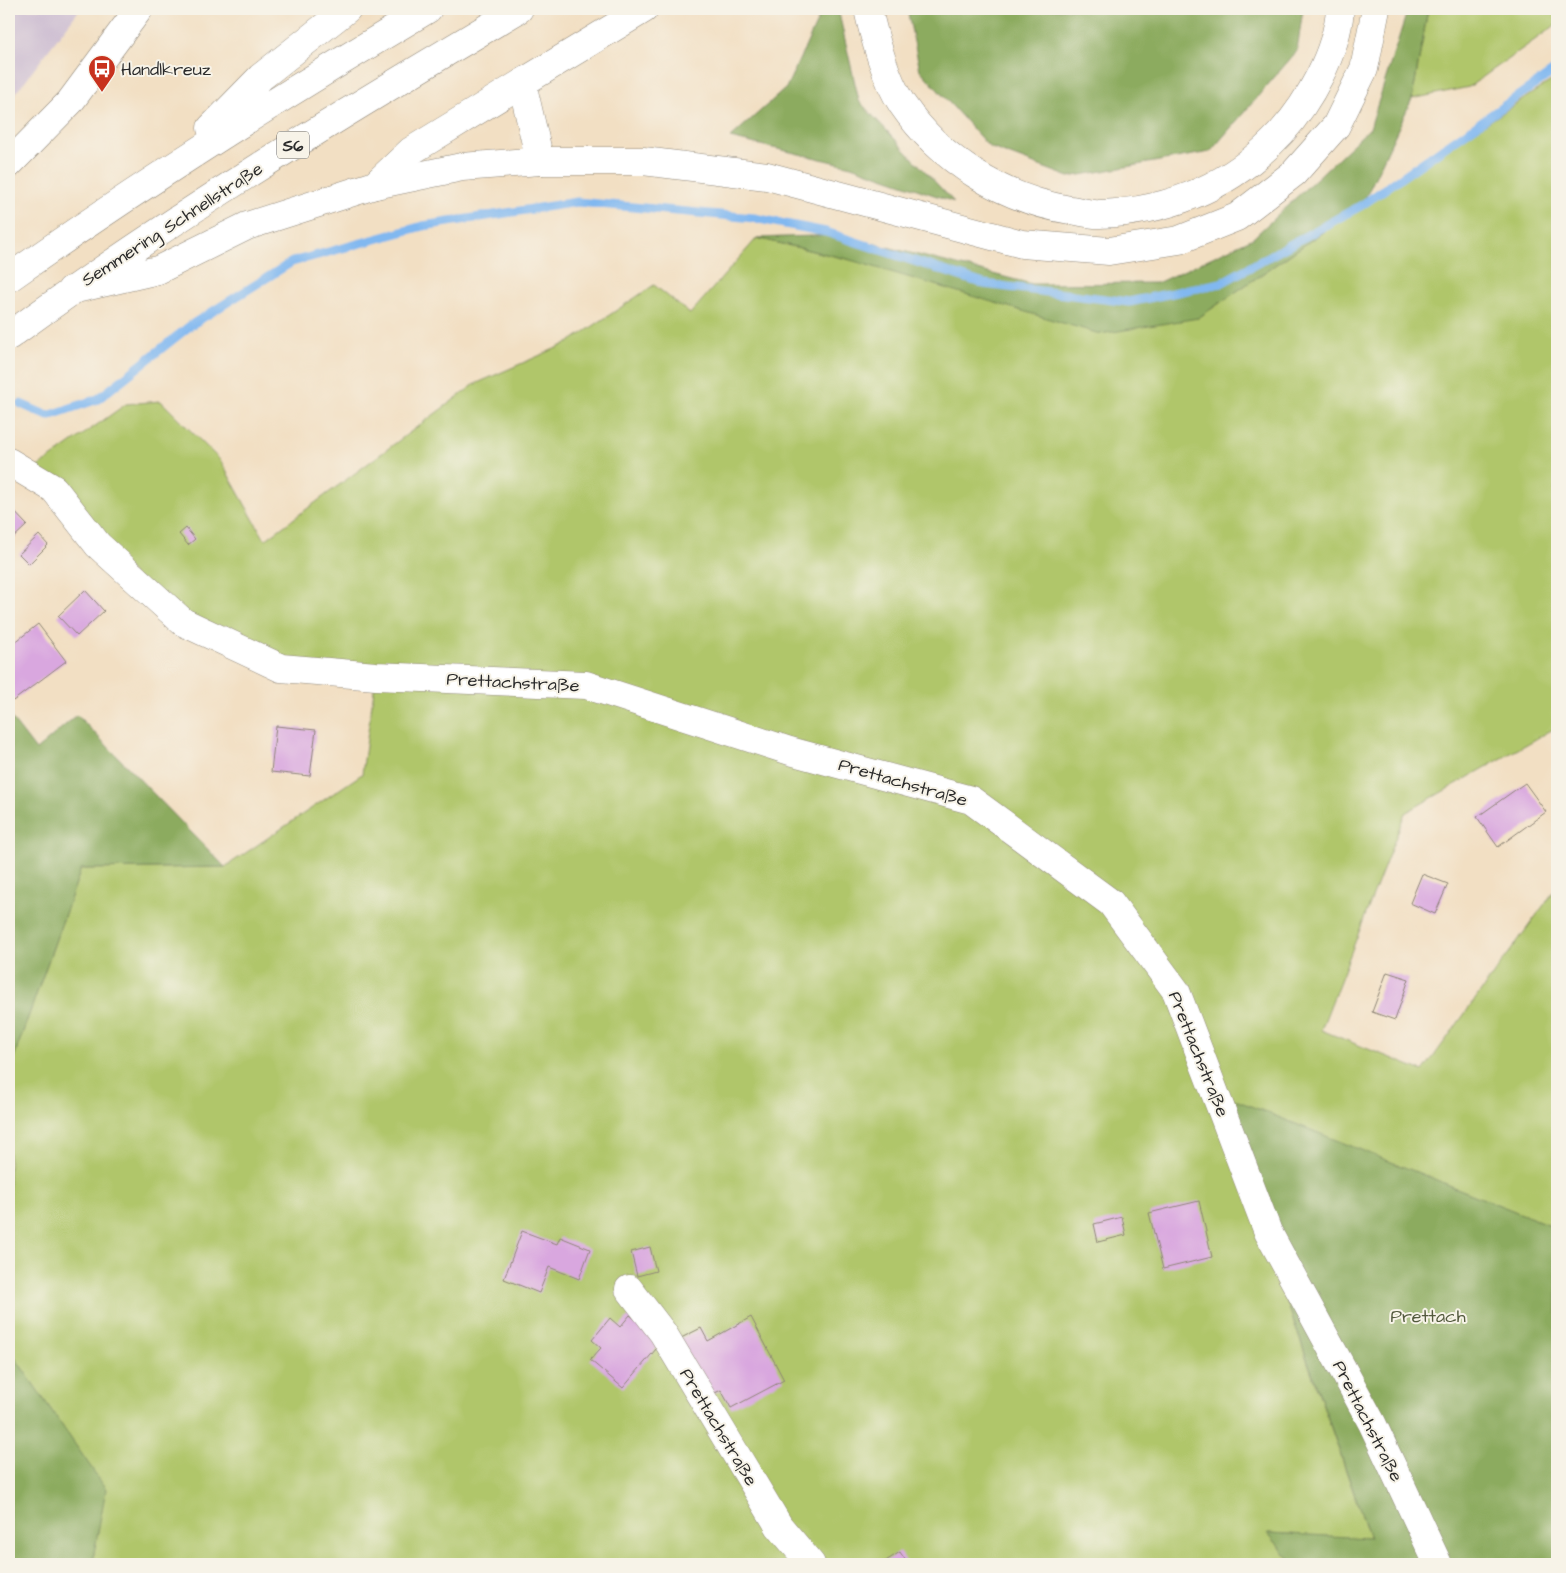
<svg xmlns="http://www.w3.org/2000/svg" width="1566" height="1573" font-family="'Architects Daughter',sans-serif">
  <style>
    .industrial { fill: #cdbed2 }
    .green { fill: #b0c66b; stroke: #6e784b }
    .forest { fill: #8cab5f; stroke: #5c6b45 }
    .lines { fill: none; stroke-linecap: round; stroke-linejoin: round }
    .stream { stroke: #81b8f0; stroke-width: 9 }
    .building { fill: #d9a7df }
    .minor-casing { stroke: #8e8577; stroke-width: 29 }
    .highway-casing { stroke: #8e8577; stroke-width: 29 }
    .minor { stroke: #fff; stroke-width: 28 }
    .highway { stroke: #fff; stroke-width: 28 }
    .labels { text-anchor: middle; stroke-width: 4; stroke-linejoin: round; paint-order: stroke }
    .shield { fill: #f7f3e8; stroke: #686764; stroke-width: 1 }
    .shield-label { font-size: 16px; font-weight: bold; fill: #2b2b2b }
    .poi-label { font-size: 18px; fill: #2b2b2b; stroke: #f7f3e8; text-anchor: start }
    .street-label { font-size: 18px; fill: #2b2b2b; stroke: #f7f3e8 }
    .park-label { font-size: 18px; fill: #535a3e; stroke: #f7f3e8 }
  </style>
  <rect width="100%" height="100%" fill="#f7f3e8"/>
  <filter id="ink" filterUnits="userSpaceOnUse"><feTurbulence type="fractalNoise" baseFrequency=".02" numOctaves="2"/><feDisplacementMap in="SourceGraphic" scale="10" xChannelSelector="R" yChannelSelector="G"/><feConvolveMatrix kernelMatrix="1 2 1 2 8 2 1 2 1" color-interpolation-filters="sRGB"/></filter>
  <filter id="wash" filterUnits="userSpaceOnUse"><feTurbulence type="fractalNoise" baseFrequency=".0096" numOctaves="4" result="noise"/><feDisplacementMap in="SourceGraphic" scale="20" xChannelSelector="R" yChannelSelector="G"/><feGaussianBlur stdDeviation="1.12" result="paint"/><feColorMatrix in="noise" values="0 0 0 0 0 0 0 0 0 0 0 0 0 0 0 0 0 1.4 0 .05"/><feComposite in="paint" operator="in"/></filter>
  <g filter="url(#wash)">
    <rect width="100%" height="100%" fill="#f2dfc3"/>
    <!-- industrial -->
    <path class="industrial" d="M9,9H80L9,102Z"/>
    <!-- green -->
    <path class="green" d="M1428,9H1557V24L1469,87L1412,99Z
      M1557,77V486L1553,490L1557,493V727L1405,813L1321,1030L1423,1071L1557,887V1228L1213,1092L1370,1539L1268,1533L1294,1564H92L105,1489L9,1349V1071L81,869L225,867L362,774L376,676L281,668L183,622L28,474L126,404L161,401L220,460L265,540L475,384L568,343L654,285L690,314L757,238L847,259L1198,318L1362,205Z"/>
    <!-- forest -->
    <path class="forest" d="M823,9H838L859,101L954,202L851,166L730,138L786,88Z
      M907,9H1303L1297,51L1210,152L1069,177L989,147L920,70Z
      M1405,9H1428L1412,99L1362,205L1198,318L1100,334L847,259L757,238L840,235L1032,284L1157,283L1253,238L1370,128L1406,15Z
      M9,715L36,750L77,715L225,867L81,869L9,1071Z
      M1213,1091L1557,1228V1564H1294L1268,1533L1370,1538Z
      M9,1349L106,1489L92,1564H9Z"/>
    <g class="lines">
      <!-- stream -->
      <path class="stream" d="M21,404L48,416L98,399L191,325L292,262L423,226L577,202L754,218L826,232L984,284L1129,302L1221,283L1362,205L1557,69"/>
    </g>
    <g id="blocks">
      <!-- building -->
      <path class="building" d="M9,506L27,525L9,542Z
        M186,528L195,539L188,545L179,534Z
        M39,535L48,545L29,564L19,554Z
        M85,590L104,611L77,636L58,616Z
        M38,624L66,661L13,701L9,695V647Z
        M276,726L316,730L310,776L271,772Z
        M1525,783L1546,812L1498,847L1477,817Z
        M1422,874L1448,884L1435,914L1410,903Z
        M1387,972L1409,979L1395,1020L1372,1012Z
        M1199,1201L1212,1257L1163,1269L1149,1213Z
        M1122,1217L1126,1235L1098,1242L1094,1224Z
        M522,1231L557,1244L560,1237L590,1249L579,1279L549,1267L539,1293L504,1279Z
        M650,1247L656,1271L637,1276L631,1252Z
        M630,1315L662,1342L623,1388L590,1360L601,1348L592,1340L610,1318L620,1327Z
        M751,1317L784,1380L731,1408L721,1390L709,1396L679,1339L701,1328L708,1341Z
        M900,1552L908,1564H881Z"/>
    </g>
  </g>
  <g filter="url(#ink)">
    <use href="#blocks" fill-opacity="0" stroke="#8e8577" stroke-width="1"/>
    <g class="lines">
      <defs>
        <path id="minor" d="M522,83L644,9
          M9,164L70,102L139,9
          M375,185L411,151L522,83L540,161
          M9,462L54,489L98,545L183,622L281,668L376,676L586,685L790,751L971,800L1111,903L1176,991L1268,1232L1372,1423L1438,1564
          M629,1289L663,1333L779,1526L811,1564"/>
        <path id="highway" d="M868,9C874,37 886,80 902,104C941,161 1003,199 1070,210C1080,211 1091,215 1100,214C1172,211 1232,186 1281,133C1309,102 1337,52 1340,9
          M211,128L261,77L347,9
          M9,278C145,182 285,94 428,9
          M71,290L158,270L247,226L375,185L462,167L540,161H643L767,176L1022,244L1109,251L1179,240L1237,217L1294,173L1336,126L1364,69L1376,9
          M9,336C172,217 345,112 519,9"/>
      </defs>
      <!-- minor casing -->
      <use href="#minor" class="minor-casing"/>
      <!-- highway casing -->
      <use href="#highway" class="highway-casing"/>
      <!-- minor -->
      <use href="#minor" class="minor"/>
      <!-- highway -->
      <use href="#highway" class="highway"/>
    </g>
  </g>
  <!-- icons -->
  <defs>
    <symbol id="bus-pin" viewBox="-11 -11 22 30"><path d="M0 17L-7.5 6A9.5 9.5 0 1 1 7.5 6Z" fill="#c8321e" stroke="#f7f3e8"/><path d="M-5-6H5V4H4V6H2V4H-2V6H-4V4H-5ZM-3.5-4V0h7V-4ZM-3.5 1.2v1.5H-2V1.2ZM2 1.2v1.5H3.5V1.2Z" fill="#fff"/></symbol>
  </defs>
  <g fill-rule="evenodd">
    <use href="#bus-pin" x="86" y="53" width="32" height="43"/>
  </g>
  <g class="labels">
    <!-- shield labels -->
    <rect class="shield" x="277" y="131.5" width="32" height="27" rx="4"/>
    <g class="shield-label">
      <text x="293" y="151">S6</text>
    </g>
    <!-- poi labels -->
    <g class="poi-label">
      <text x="121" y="75">Handlkreuz</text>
    </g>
    <!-- street labels -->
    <g class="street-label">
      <text transform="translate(172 224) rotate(-33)" y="6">Semmering Schnellstraße</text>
      <text transform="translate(513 682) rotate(3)" y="6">Prettachstraße</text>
      <text transform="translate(903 782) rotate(16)" y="6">Prettachstraße</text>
      <text transform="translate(1199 1054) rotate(68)" y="6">Prettachstraße</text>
      <text transform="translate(1368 1421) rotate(63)" y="6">Prettachstraße</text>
      <text transform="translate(719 1427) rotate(59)" y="6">Prettachstraße</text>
    </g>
    <!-- park labels -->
    <g class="park-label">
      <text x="1428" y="1322">Prettach</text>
    </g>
  </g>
  <!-- margin -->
  <rect width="1566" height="1573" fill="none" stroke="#f7f3e8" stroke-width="30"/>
</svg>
